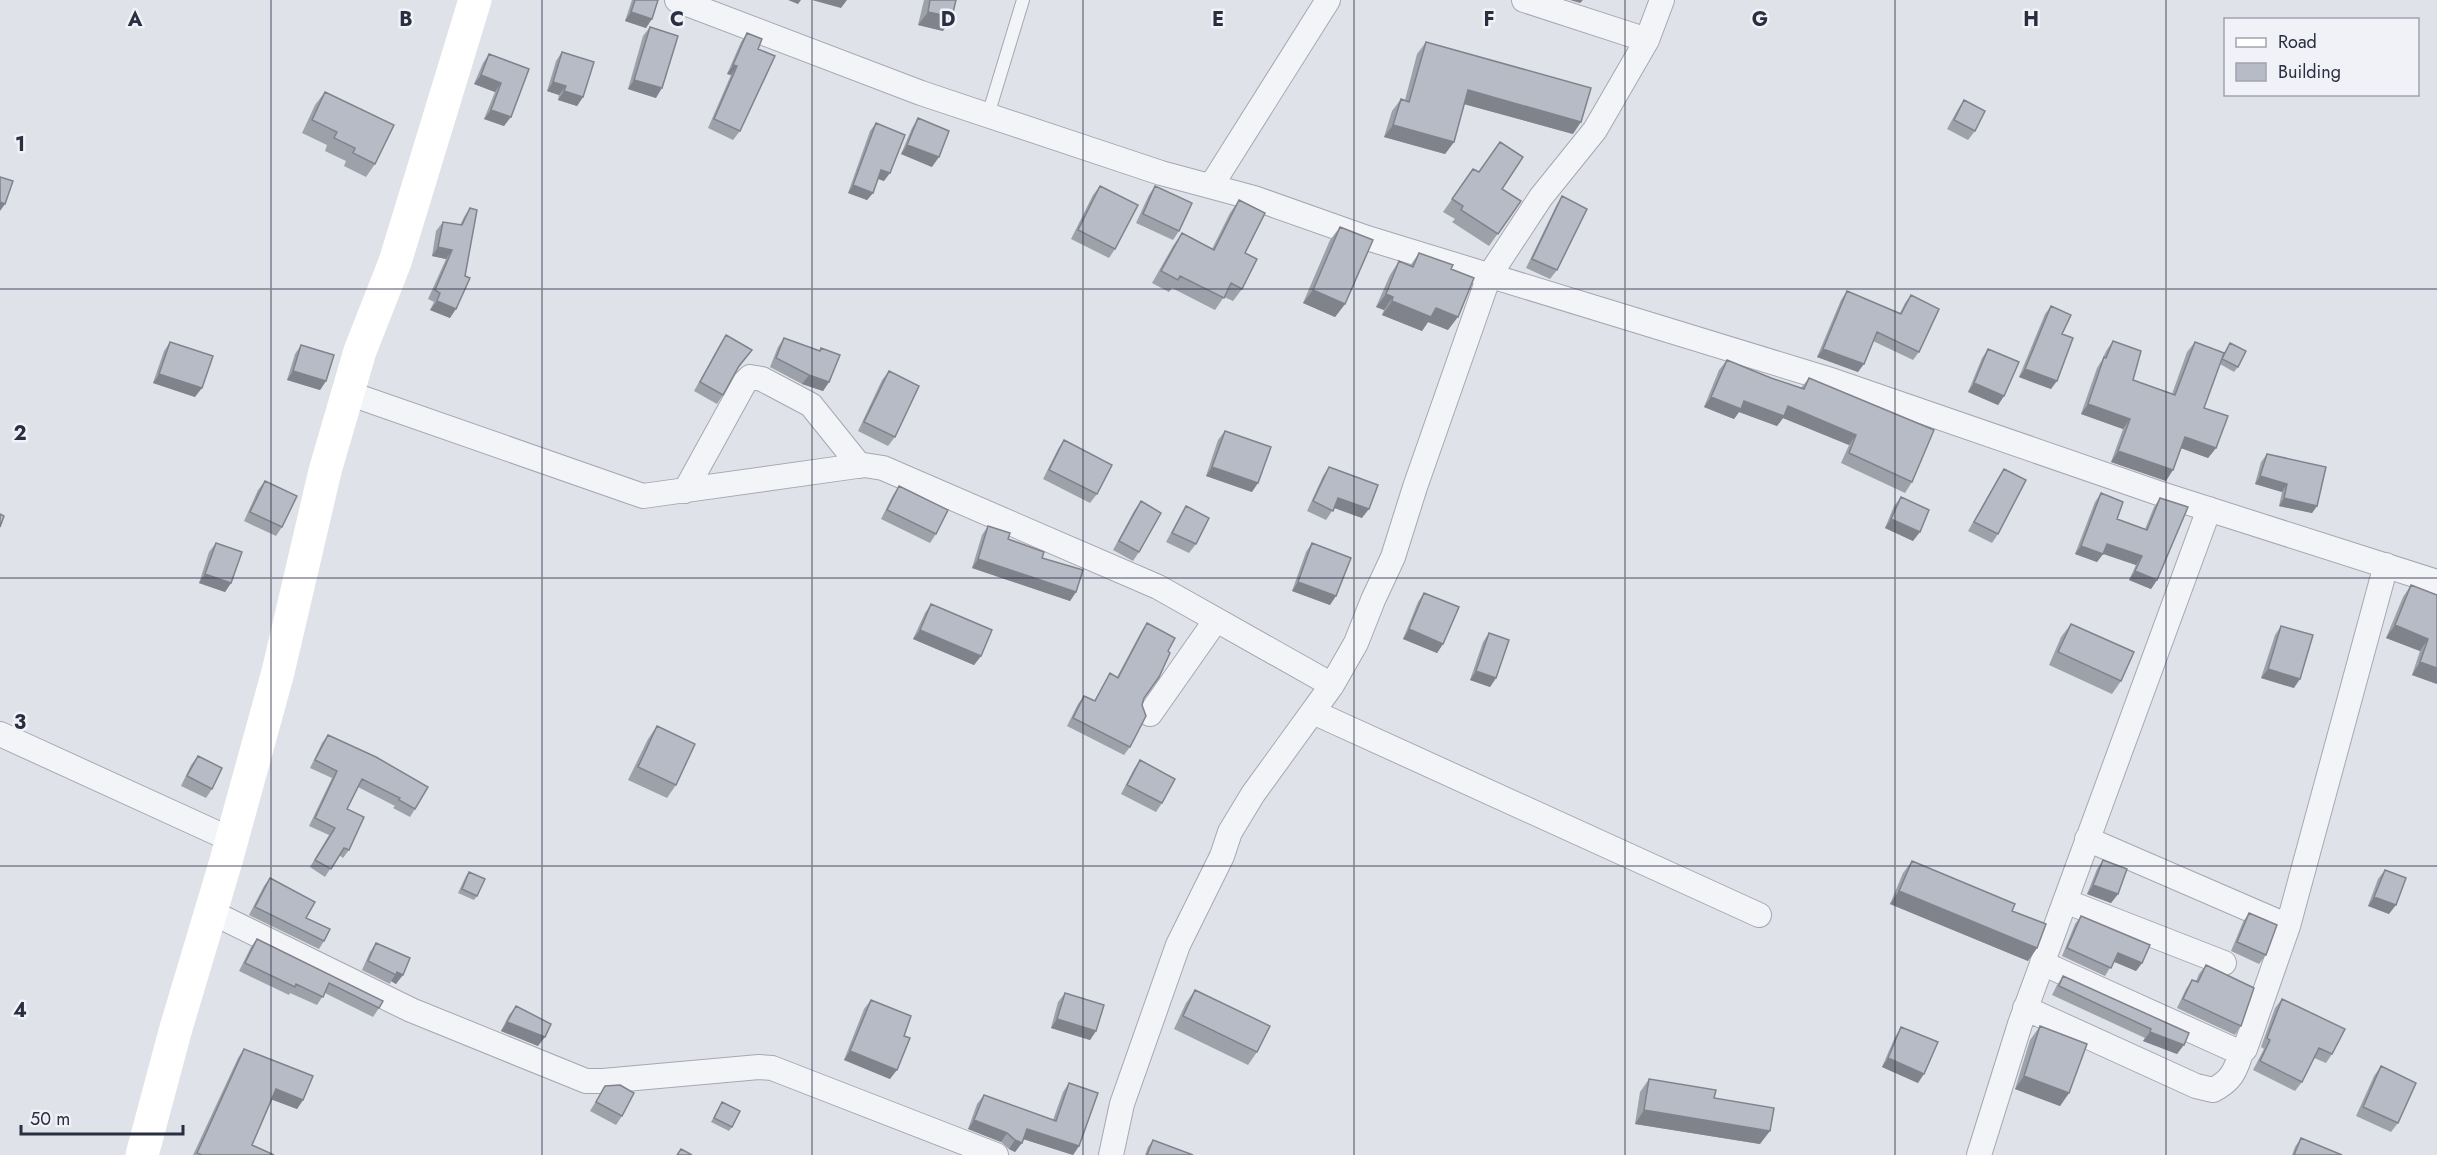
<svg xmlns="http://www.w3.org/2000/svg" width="2437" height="1155" font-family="Jost,sans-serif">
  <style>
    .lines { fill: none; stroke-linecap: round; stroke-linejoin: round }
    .lane-casing { stroke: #a5a8b3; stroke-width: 14 }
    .street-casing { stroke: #a5a8b3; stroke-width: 26 }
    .lane { stroke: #f3f4f7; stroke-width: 12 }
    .street { stroke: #f3f4f7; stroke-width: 24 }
    .secondary { stroke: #fff; stroke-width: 33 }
    .wall { fill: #9da1aa }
    .shaded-wall { fill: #80838b }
    .building { fill: #b7bbc6; stroke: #80838b; stroke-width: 1.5 }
    .grid { fill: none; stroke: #292e41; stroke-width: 1.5; stroke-opacity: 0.55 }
    .grid-label { font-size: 20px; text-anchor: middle; font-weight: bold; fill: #292e41; stroke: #f0f2f7; stroke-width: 5; stroke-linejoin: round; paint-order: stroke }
  </style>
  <rect width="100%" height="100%" fill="#e0e2e9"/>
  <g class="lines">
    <defs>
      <path id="lane" d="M988,115L1023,0"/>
      <path id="street" d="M677,0L921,93L1161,173L1254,198L1367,238L1834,381L2161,494L2437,582
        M1524,0L1647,40
        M1211,186L1328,0
        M348,393L643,496L864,465L883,468L1158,587L1332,685
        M685,491L745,382L750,377L762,379L811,405L860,466
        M1313,712L1759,915
        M1150,714L1216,620
        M0,734L232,840
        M2087,839L2288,926L2386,565
        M2065,901L2224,963
        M211,912L411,1010L586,1081H603L759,1067L772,1068L996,1155
        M2042,963L2241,1053L2245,1049L2288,926
        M2025,1008L2196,1086L2213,1090C2231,1081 2235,1072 2241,1053
        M1111,1155L1122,1104L1178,945L1222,856L1230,832L1253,794L1332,685L1356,643L1373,600L1393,557L1415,487L1489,276L1541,197L1595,130L1647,40L1662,0
        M1979,1155L2020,1024L2209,509"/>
    </defs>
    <!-- lane casing -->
    <use href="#lane" class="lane-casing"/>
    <!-- street casing -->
    <use href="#street" class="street-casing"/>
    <!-- lane -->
    <use href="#lane" class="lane"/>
    <!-- street -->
    <use href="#street" class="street"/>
    <!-- secondary -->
    <path class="secondary" d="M142,1155L176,1028L226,861L278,672L325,471L360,351L395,262L475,0"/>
  </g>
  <!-- wall -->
  <path class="wall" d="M632,0H658L646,28L625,21Z
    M924,0H956L943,31L918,25Z
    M650,27L656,98L628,89L643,36Z
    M747,33L758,49L740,131L733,140L708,128L731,75L727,74L741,42Z
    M1426,42L1573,134L1464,104L1454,142L1445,154L1384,137L1392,111L1401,99L1405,100L1417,54Z
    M562,52L583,97L577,106L558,100L559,95L547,91L556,61Z
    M489,54L529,69L504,126L484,119L495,92L474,84L483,63Z
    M325,92L375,164L366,177L344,166L346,161L325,151L327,145L302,133L315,105Z
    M1964,100L1975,131L1968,140L1947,129L1958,109Z
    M918,118L932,167L901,154L912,128Z
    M876,123L884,181L878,179L873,193L867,200L848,193L870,131Z
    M1473,169L1521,201L1489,246L1452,222L1455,219L1443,212Z
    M1100,186L1115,249L1109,258L1071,239L1093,195Z
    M1155,186L1179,231L1173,240L1136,223L1149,195Z
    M1562,196L1557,270L1550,279L1526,268L1556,206Z
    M1239,200L1245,253L1242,289L1233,301L1224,297L1215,310L1172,288L1169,292L1152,283L1173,246L1182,233L1212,249L1230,213Z
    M470,208L450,318L430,310L434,302L428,299L446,259L432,256L436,231L443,222L460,225L464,217Z
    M1340,227L1345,304L1335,317L1303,303L1330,240Z
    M1419,253L1451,269L1448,330L1428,322L1422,331L1382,315L1384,310L1376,307L1390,275L1399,261L1410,266Z
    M1847,291L1900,313L1905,303L1911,295L1919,352L1913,360L1873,341L1858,372L1817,357L1841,300Z
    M2051,306L2062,334L2051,389L2019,377L2045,314Z
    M726,335L752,350L737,370L723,395L717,404L694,391L720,344Z
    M784,338L819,351L821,348L829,382L823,391L802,384L770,367L778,347Z
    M2113,341L2133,380L2172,394L2187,352L2195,342L2224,353L2230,343L2238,367L2234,372L2220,364L2204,408L2216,448L2208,458L2181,448L2166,481L2111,462L2123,429L2081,414L2097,368L2102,360L2106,351Z
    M170,342L195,397L153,383L164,351Z
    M301,345L326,381L320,390L287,380L295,354Z
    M1988,349L2004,396L1998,405L1968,392L1982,358Z
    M1727,360L1771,378L1801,388L1809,378L1912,482L1905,493L1841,463L1849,445L1783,418L1777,426L1739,412L1734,419L1704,407L1719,370Z
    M889,371L895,437L888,446L858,431L882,380Z
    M1225,431L1252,492L1206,476L1218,440Z
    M1064,440L1097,494L1090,503L1043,479L1058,449Z
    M2267,454L2317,506L2312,513L2279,506L2282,492L2255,484L2261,462Z
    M1329,467L1362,518L1334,508L1326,520L1307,511L1323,476Z
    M2004,469L1998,534L1992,543L1968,531L1998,478Z
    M265,481L282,527L276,536L244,521L258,490Z
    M899,486L936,534L930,543L881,519L893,495Z
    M2101,493L2117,519L2145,529L2154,507L2160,498L2157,580L2151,589L2129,580L2136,565L2103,554L2097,562L2075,554L2095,502Z
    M1901,497L1913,541L1885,528L1894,506Z
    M1141,501L1139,552L1133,561L1113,550L1134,511Z
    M1186,506L1196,544L1189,553L1166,542L1180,516Z
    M988,526L1008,539L1042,558L1076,592L1070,601L972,568L982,535Z
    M216,543L231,583L225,592L199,583L209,552Z
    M1312,543L1330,605L1292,591L1306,552Z
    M2411,585L2437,595V684L2412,675L2420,651L2386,638L2403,597Z
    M1424,593L1443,644L1437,653L1403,639L1418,602Z
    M931,604L981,656L974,665L913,639L925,613Z
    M1147,623L1144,698L1130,747L1124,755L1067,726L1078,704L1084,696L1094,701L1110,673L1117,677L1141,632Z
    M2071,624L2121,681L2112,694L2049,665L2061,637Z
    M2281,626L2294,688L2261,678L2275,635Z
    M1489,633L1496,678L1490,687L1470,680L1483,642Z
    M657,726L676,785L667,798L628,780L648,739Z
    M328,735L415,809L410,817L393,808L395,806L358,787L347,809L349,850L343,858L339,855L325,877L310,867L329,835L309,826L332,778L310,768L322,743Z
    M198,756L212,789L206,798L181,786L191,765Z
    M1140,760L1162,803L1156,812L1121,794L1134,769Z
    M2103,860L2118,894L2111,903L2087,894L2097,869Z
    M1912,861L2012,911L2037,948L2028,961L1890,904L1903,873Z
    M2385,870L2389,914L2368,906L2378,879Z
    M469,872L477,896L474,900L458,893L466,876Z
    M270,878L324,941L319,949L249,915L264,886Z
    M2249,913L2266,955L2259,964L2231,951L2243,922Z
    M2081,916L2142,963L2136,971L2114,961L2105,976L2062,956L2075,924Z
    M257,939L379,1008L373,1017L325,993L317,1005L290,993L289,995L239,971L251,947Z
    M376,943L410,958L396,984L391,981L390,984L362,970L370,952Z
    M2206,965L2241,1026L2235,1035L2177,1008L2186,989L2192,980L2196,981L2199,974Z
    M2063,976L2189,1033L2177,1054L2143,1041L2145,1038L2052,995L2057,985Z
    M1195,990L1257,1052L1248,1065L1174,1029L1186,1003Z
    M1065,993L1096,1031L1090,1040L1051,1028L1058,1002Z
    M2282,999L2332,1054L2326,1063L2314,1058L2302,1082L2295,1091L2253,1070L2264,1049L2261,1047L2275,1008Z
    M871,1000L904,1036L890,1079L844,1060L864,1009Z
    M516,1006L538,1046L501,1031L509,1015Z
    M2040,1026L2069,1093L2060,1106L2015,1089L2030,1040Z
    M1901,1027L1918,1083L1882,1067L1895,1037Z
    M244,1049L303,1100L297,1109L272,1099L252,1145L274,1155H193L238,1058Z
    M2381,1066L2398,1123L2391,1132L2356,1116L2374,1076Z
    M1649,1079L1714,1098L1760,1144L1635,1124L1640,1092Z
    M1069,1083L1079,1146L1073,1155L1023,1139L1015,1152L1009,1149L1001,1142L968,1129L977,1104L984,1095L1053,1120L1063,1092Z
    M605,1086L622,1116L616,1125L590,1111Z
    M722,1102L732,1127L729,1131L711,1122Z
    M2301,1138L2342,1155H2292L2295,1147Z
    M1153,1140L1193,1155H1145L1148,1147Z"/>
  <!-- shaded-wall -->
  <path class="shaded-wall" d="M788,0H801L798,4Z
    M812,0H847L841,8Z
    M1570,0H1583L1580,3Z
    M631,12L652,19L646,28L625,21Z
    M928,12L952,17L943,31L918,25Z
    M733,65L737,66L731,75L727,74Z
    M481,75L501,83L495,92L474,84Z
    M634,80L662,88L656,98L628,89Z
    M553,82L566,86L559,95L547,91Z
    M1468,90L1581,122L1573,134L1460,103Z
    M564,91L583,97L577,106L558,100Z
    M491,110L511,117L504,126L484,119Z
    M1393,125L1454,142L1445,154L1384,137Z
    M907,145L939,157L932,167L901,154Z
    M881,170L890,173L884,181L876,178Z
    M853,185L873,193L867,200L848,193Z
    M0,202L5,204L0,211Z
    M438,247L452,250L446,259L432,256Z
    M1313,290L1345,304L1335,317L1303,303Z
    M1386,294L1393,297L1384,310L1376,307Z
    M437,301L456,309L450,318L430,310Z
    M1392,301L1436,308L1458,317L1448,330L1428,322L1422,331L1382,315Z
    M1823,349L1864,364L1858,372L1817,357Z
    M2025,369L2057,381L2051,389L2019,377Z
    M293,371L326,381L320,390L287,380Z
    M159,374L202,388L195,397L153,383Z
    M809,375L829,382L823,391L802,384Z
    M1974,383L2004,396L1998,405L1968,392Z
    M1711,397L1788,406L1856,435L1849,445L1783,418L1777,426L1739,412L1734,419L1704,407Z
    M2088,404L2130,419L2123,429L2081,414Z
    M2185,437L2216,448L2208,458L2178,447Z
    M2118,451L2173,470L2166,481L2111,462Z
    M1212,467L1258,483L1252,492L1206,476Z
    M2260,476L2287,484L2282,492L2255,484Z
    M1338,498L1369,509L1362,518L1332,507Z
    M2284,498L2317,506L2312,513L2279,506Z
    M1891,519L1920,532L1913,541L1885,528Z
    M2107,544L2142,556L2136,565L2101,553Z
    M2081,546L2103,554L2097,562L2075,554Z
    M978,559L1076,592L1070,601L972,568Z
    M2135,571L2157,580L2151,589L2129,580Z
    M205,574L231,583L225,592L199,583Z
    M1298,582L1336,596L1330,605L1292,591Z
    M2395,625L2428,639L2420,651L2386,638Z
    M1409,629L1443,644L1437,653L1403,639Z
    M920,630L981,656L974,665L913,639Z
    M2420,662L2437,668V684L2412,675Z
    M2268,669L2300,679L2294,688L2261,678Z
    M1476,671L1496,678L1490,687L1470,680Z
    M2093,885L2118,894L2111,903L2087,894Z
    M1899,891L2037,948L2028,961L1890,904Z
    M2374,897L2396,905L2389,914L2368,906Z
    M2118,953L2142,963L2136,971L2112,961Z
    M397,972L403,975L396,984L391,981Z
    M1057,1019L1096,1031L1090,1040L1051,1028Z
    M507,1022L545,1037L538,1046L501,1031Z
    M2150,1032L2184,1045L2177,1054L2143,1041Z
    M850,1051L897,1070L890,1079L844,1060Z
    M1888,1058L1924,1074L1918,1083L1882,1067Z
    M2024,1076L2069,1093L2060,1106L2015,1089Z
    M276,1089L303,1100L297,1109L270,1099Z
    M1644,1110L1770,1131L1760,1144L1635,1124Z
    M974,1120L1007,1133L1001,1142L968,1129Z
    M1027,1129L1079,1146L1073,1155L1020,1138Z
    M1015,1140L1022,1143L1015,1152L1009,1149Z"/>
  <!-- building -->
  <path class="building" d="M635,0H658L652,19L631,12Z
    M930,0H956L952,17L928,12Z
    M650,27L678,36L662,88L634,80Z
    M747,33L762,39L758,49L775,56L740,131L714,119L737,66L733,65Z
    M1426,42L1591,88L1581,122L1468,90L1454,142L1393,125L1401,99L1409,102Z
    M562,52L594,62L583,97L564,91L566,86L553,82Z
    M489,54L529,69L511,117L491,110L501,83L481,75Z
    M325,92L394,125L375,164L353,153L355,148L334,138L337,132L312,120Z
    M1964,100L1985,111L1975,131L1954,120Z
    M918,118L949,131L939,157L907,145Z
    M876,123L905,135L890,173L881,170L873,193L853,185Z
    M1500,142L1523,157L1502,189L1521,201L1498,234L1461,210L1463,206L1452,199L1473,169L1479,172Z
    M0,177L13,181L5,204L0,202Z
    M1100,186L1138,205L1115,249L1078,230Z
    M1155,186L1192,203L1179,231L1143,214Z
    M1562,196L1587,209L1557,270L1532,259Z
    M1239,200L1265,213L1245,253L1257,259L1242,289L1231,283L1224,298L1180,276L1178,280L1161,271L1182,233L1214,250Z
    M470,208L477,210L465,276L470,278L456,309L437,301L440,293L435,290L452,250L438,247L443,222L462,225Z
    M1340,227L1373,240L1345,304L1313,290Z
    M1419,253L1453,265L1451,269L1474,278L1458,317L1436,308L1431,317L1392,301L1393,297L1386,294L1399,261L1413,267Z
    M1847,291L1901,314L1911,295L1939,309L1919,352L1877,332L1864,364L1823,349Z
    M2051,306L2071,315L2062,334L2073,338L2057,381L2025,369Z
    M726,335L752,350L739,366L723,395L700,382Z
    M784,338L820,351L821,348L840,355L829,382L809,375L776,358Z
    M2113,341L2141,351L2133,380L2175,395L2195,342L2224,353L2204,408L2228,416L2216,448L2185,437L2173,470L2118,451L2130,419L2088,404L2104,357L2106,358Z
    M170,342L213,356L202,388L159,374Z
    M2230,343L2246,351L2238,367L2222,359Z
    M301,345L334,355L326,381L293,371Z
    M1988,349L2019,362L2004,396L1974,383Z
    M1727,360L1771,378L1804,389L1809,378L1934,430L1912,482L1849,453L1856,435L1788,406L1784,416L1744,401L1741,409L1711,397Z
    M889,371L919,386L895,437L864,422Z
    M1225,431L1271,447L1258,483L1212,467Z
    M1064,440L1112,465L1097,494L1049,470Z
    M2267,454L2326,467L2317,506L2284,498L2287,484L2260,476Z
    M1329,467L1378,485L1369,509L1338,498L1333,511L1313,501Z
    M2004,469L2026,480L1998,534L1974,522Z
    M265,481L297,496L282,527L250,512Z
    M899,486L948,510L936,534L887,510Z
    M2101,493L2123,502L2117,519L2147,530L2160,498L2188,507L2157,580L2135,571L2142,556L2107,544L2103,554L2081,546Z
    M1901,497L1929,510L1920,532L1891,519Z
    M1141,501L1161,513L1139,552L1119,541Z
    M1186,506L1209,518L1196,544L1172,533Z
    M0,514L4,516L0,527Z
    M988,526L1010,533L1008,539L1044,552L1042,558L1083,570L1076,592L978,559Z
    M216,543L242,552L231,583L205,574Z
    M1312,543L1351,558L1336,596L1298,582Z
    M2411,585L2437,595V668L2420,662L2428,639L2395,625Z
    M1424,593L1459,607L1443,644L1409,629Z
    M931,604L992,630L981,656L920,630Z
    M1147,623L1175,638L1168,651L1170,653L1159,677L1144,698L1142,705L1146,716L1130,747L1073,718L1084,696L1095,701L1110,673L1118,678Z
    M2071,624L2134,652L2121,681L2058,652Z
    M2281,626L2313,635L2300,679L2268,669Z
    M1489,633L1509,640L1496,678L1476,671Z
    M657,726L695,744L676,785L638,767Z
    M328,735L376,757L428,787L415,809L399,800L400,798L362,779L347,809L364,817L349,850L344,848L331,869L315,860L335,828L315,818L337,771L315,760Z
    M198,756L222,768L212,789L187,776Z
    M1140,760L1175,779L1162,803L1127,785Z
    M2103,860L2127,869L2118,894L2093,885Z
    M1912,861L2015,904L2012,911L2046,924L2037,948L1899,891Z
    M2385,870L2406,878L2396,905L2374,897Z
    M469,872L485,879L477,896L462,889Z
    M270,878L315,902L306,918L330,929L324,941L255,907Z
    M2249,913L2277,925L2266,955L2237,942Z
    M2081,916L2150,945L2142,963L2118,953L2111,968L2067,948Z
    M257,939L383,1001L379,1008L329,983L323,997L296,984L295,987L245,963Z
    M376,943L410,958L403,975L397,972L396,975L368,961Z
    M2206,965L2254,988L2241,1026L2183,999L2192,980L2198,982Z
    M2063,976L2189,1033L2184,1045L2150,1032L2151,1029L2059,986Z
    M1195,990L1270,1026L1257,1052L1183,1016Z
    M1065,993L1104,1005L1096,1031L1057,1019Z
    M2282,999L2345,1029L2332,1054L2319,1048L2302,1082L2260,1061L2270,1040L2267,1038Z
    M871,1000L911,1016L904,1036L910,1038L897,1070L850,1051Z
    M516,1006L551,1024L545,1037L507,1022Z
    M2040,1026L2087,1044L2069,1093L2024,1076Z
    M1901,1027L1938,1042L1924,1074L1888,1058Z
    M244,1049L313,1076L303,1100L276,1089L252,1145L274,1155H202L197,1153Z
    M2381,1066L2416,1083L2398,1123L2363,1107Z
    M1649,1079L1716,1090L1714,1098L1774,1108L1770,1131L1644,1110Z
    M1069,1083L1098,1093L1079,1146L1027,1129L1022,1143L1015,1140L1007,1133L974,1120L984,1095L1056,1121Z
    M620,1085L634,1093L622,1116L596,1102L605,1086Z
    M722,1102L740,1111L732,1127L714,1118Z
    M2301,1138L2342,1155H2294Z
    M1153,1140L1193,1155H1147Z
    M681,1149L692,1155H677Z"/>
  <!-- grid -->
  <path class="grid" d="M271,0V1155M542,0V1155M812,0V1155M1083,0V1155M1354,0V1155M1625,0V1155M1895,0V1155M2166,0V1155M0,289H2437M0,578H2437M0,866H2437"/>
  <g class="grid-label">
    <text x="135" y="26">A</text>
    <text x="406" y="26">B</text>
    <text x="677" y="26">C</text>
    <text x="948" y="26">D</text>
    <text x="1218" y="26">E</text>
    <text x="1489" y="26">F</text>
    <text x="1760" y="26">G</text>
    <text x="2031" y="26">H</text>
    <text x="20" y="151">1</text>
    <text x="20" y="440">2</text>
    <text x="20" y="729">3</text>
    <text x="20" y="1017">4</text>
  </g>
  <!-- legend -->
  <rect x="2224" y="18" width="195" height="78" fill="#f0f2f7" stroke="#a0a4ae" stroke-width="1.5"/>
  <rect x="2236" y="38" width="30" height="9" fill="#ffffff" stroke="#a0a4ae" stroke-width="1.5"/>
  <text x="2278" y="48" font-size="18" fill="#292e41">Road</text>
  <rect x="2236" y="63" width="30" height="18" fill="#b7bbc6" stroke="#a0a4ae" stroke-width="1.5"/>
  <text x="2278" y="78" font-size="18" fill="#292e41">Building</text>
  <!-- scale -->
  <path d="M21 1125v9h162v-9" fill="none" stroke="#292e41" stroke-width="3"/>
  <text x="30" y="1125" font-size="18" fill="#292e41" stroke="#f0f2f7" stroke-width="4.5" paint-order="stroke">50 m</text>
</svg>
